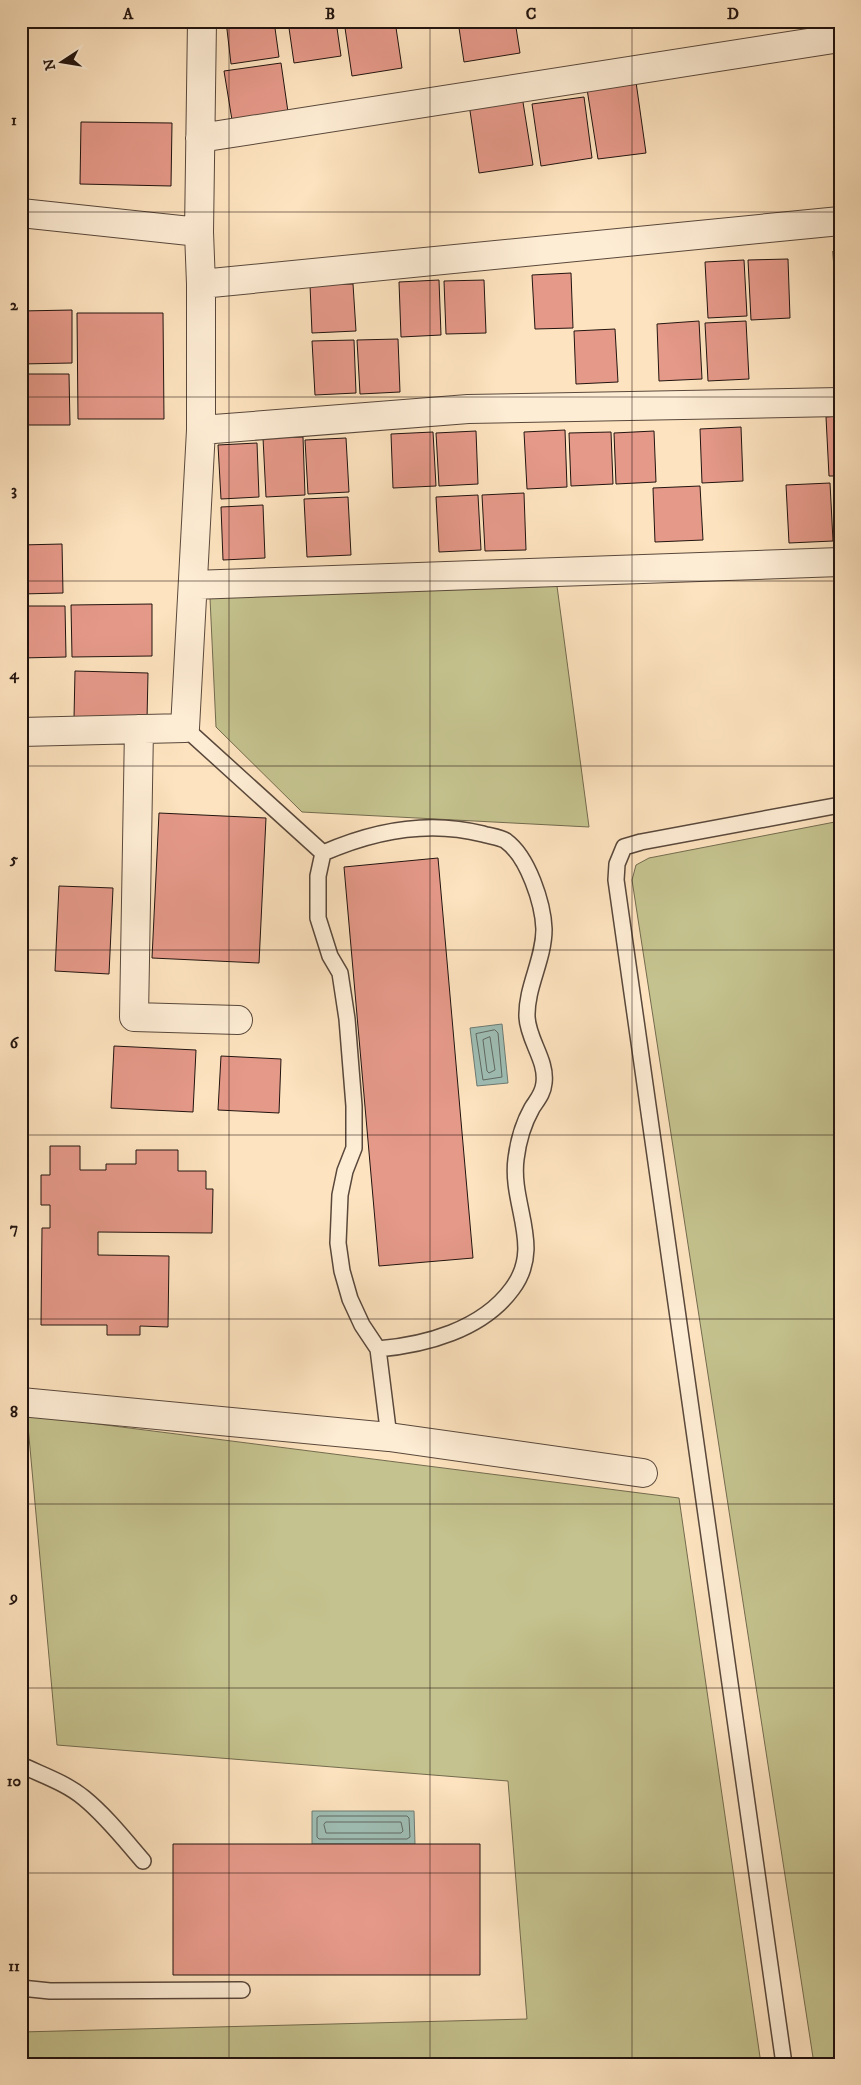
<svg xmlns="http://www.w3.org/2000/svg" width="861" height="2085" font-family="'IM FELL DW Pica',serif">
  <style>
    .green { fill: #c4c28e; stroke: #736b4e }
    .water { fill: #9fbeb5; stroke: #6d7a73 }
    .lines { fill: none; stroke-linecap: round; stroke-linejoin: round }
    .shore { stroke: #606962; stroke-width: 1 }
    .building { fill: #e59989; stroke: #22140f }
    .lane-casing { stroke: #59483b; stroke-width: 18 }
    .street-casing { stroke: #59483b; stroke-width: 30 }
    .lane { stroke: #feedd5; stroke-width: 15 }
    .street { stroke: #feedd5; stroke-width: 28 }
    .grid { fill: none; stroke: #22140f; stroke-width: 1; stroke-opacity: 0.55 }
    .neatline { fill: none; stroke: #22140f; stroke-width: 2 }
    .grid-label { font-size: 16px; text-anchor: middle; font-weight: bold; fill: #22140f }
  </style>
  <rect width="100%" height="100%" fill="#fde3bf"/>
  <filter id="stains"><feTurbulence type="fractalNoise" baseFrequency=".004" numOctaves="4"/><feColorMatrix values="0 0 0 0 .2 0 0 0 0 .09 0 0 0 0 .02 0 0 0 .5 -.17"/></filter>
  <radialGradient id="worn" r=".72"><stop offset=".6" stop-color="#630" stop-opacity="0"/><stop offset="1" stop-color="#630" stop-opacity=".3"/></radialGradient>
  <!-- green -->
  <path class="green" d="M557,586L589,827L302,812L216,727L210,598Z
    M840,821V2064H814L632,880L636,865L649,858Z
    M27,1415L679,1498L761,2064H21V2032L527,2019L508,1781L57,1745Z"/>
  <!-- water -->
  <path class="water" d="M502,1024L508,1083L477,1086L470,1028Z
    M312,1811H414L415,1844H312Z"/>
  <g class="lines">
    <!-- shore -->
    <path class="shore" d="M495,1030L498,1033L502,1077L483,1080L476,1034Z
      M490,1037L495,1070L489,1073L487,1071L483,1040Z
      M320,1816H407L409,1818L410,1837L407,1839H319L317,1837V1818Z
      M326,1822H401L403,1831L401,1833H326L324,1825Z"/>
  </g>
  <!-- building -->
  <path class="building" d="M226,21H274L279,57L231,64Z
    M288,21H336L341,56L294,63Z
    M344,21H395L402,68L352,76Z
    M458,21H515L520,53L464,62Z
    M281,63L288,112L232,120L224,71Z
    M636,82L646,153L598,159L587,89Z
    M522,96L533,165L479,173L469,104Z
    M584,97L592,158L541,166L532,104Z
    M81,122L172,123L171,186L80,184Z
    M833,251H840V315H836Z
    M788,259L790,318L751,320L748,260Z
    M744,260L747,316L708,318L705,262Z
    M571,273L573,328L535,329L532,275Z
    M439,280L441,335L401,337L399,282Z
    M484,280L486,333L446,334L444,281Z
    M353,284L356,331L312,333L310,285Z
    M72,310V363L21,364V311Z
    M77,313H163L164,419H78Z
    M699,321L702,379L659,381L657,324Z
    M746,321L749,379L708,381L705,323Z
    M615,329L618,382L576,384L574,331Z
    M398,339L400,392L360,394L357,340Z
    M354,340L356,393L315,395L312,341Z
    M21,374H69L70,425H21Z
    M840,416V476H829L826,417Z
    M741,427L743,481L702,483L700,429Z
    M565,430L567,487L527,489L524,432Z
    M476,431L478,484L439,486L436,433Z
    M654,431L656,482L616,484L614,433Z
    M433,432L436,486L393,488L391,434Z
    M611,432L613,484L571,486L569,433Z
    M303,437L305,495L266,497L263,438Z
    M346,438L349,492L308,494L305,440Z
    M257,443L259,497L221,499L218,445Z
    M830,483L833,541L789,543L786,485Z
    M700,486L703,540L655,542L653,488Z
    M524,493L526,550L485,551L482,495Z
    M478,495L481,550L439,552L436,497Z
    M348,497L351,555L307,557L304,499Z
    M263,505L265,558L223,560L221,507Z
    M62,544L63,593L21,594V545Z
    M152,604V656L72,657L71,605Z
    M21,606H65L66,657L21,658Z
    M75,671L148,673L147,720L74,718Z
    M159,813L266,818L259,963L152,958Z
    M438,858L473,1258L379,1266L344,867Z
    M59,886L113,888L109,974L55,971Z
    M114,1046L196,1050L193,1112L111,1108Z
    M221,1056L281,1059L279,1113L218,1110Z
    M50,1146H80V1170H106V1164H136V1150H178V1171H206V1189H213L212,1233L98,1232V1255L169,1256L168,1327L140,1326V1335H107V1325H41L42,1228H50V1205H41V1175H50Z
    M173,1844H480V1975H173Z"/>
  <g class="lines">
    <defs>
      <path id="lane" d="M185,728L323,853
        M378,1349C425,1345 482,1330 512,1289C544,1247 510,1205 516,1159C518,1142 523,1124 532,1108C537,1100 543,1094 544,1083C547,1060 528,1040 527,1017C526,987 544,960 544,929C543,903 528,857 506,841C501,837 489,836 483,834C429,820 373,831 323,853L318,876V918L330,956L340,973L347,1019L354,1106V1148L345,1171L340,1195L338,1243L342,1271L350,1299L362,1325L378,1349L389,1437
        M21,1765C42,1775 66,1783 84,1798C106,1816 124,1839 143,1861
        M21,1988L50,1991L242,1990
        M784,2064L616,880L617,864L624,847L641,842L840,805"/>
      <path id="street" d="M200,138L840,38
        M21,213L199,232
        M201,284L840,221
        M201,430L468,409L840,402
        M193,585L840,562
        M139,729L134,1017L238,1020
        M21,732L185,728L201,430V284L199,232L202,21
        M21,1402L389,1437L643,1473"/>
    </defs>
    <!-- lane casing -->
    <use href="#lane" class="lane-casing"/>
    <!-- street casing -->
    <use href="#street" class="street-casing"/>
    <!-- lane -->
    <use href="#lane" class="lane"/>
    <!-- street -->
    <use href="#street" class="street"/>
  </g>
  <!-- grid -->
  <path class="grid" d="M229,21V2064M430,21V2064M632,21V2064M21,212H840M21,397H840M21,581H840M21,766H840M21,950H840M21,1135H840M21,1319H840M21,1504H840M21,1688H840M21,1873H840"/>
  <!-- margin -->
  <rect width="861" height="2085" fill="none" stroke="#fde3bf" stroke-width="55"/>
  <!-- north arrow -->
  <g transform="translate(62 62) rotate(258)" stroke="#feedd5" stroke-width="4" paint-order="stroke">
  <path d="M0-4L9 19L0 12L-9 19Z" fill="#22140f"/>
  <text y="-8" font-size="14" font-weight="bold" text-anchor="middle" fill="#22140f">N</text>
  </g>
  <rect x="28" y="28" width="806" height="2030" class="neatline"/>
  <g class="grid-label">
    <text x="128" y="19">A</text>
    <text x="330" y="19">B</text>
    <text x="531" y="19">C</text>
    <text x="733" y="19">D</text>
    <text x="14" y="125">1</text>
    <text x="14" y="310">2</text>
    <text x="14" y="495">3</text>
    <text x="14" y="679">4</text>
    <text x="14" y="864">5</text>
    <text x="14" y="1048">6</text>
    <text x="14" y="1233">7</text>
    <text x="14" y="1417">8</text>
    <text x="14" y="1602">9</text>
    <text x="14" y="1786">10</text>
    <text x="14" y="1971">11</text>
  </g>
  <rect width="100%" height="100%" filter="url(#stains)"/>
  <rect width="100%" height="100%" fill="url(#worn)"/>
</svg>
